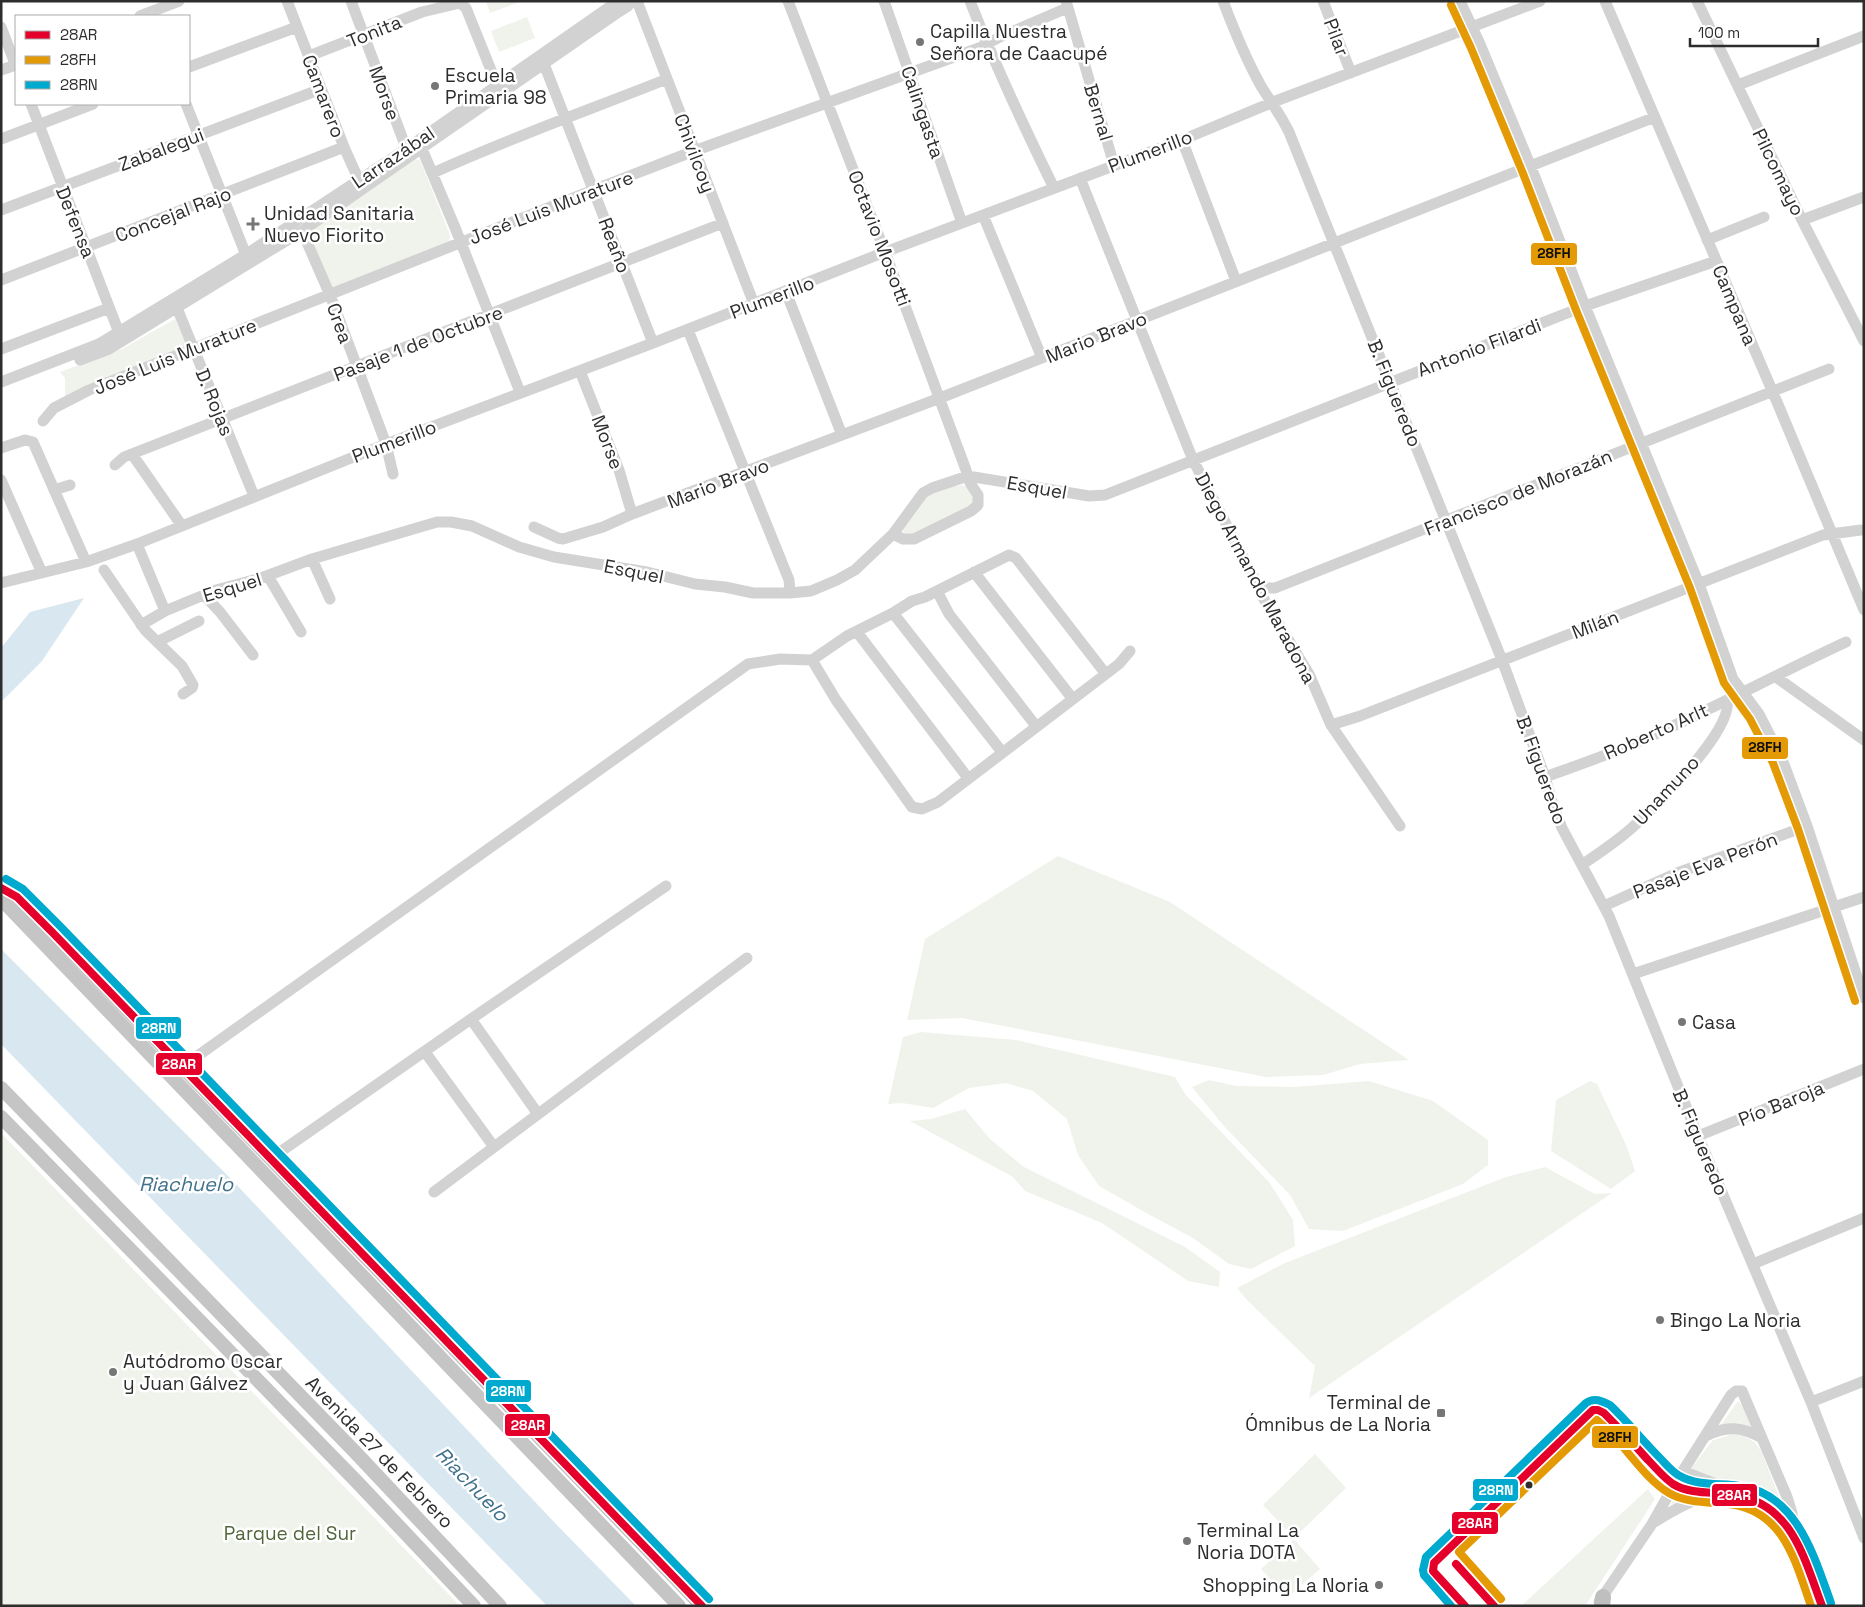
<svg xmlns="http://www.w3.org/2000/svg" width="1865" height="1607" font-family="'Space Grotesk',sans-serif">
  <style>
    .green { fill: #f0f3eb }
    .water { fill: #d8e7f0 }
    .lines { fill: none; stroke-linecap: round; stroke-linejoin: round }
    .minor { stroke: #d2d2d2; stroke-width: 11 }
    .major { stroke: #c5c5c5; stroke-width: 14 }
    .highway { stroke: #bfbfbf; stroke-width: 16 }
    .bus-1-casing { stroke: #fff; stroke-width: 11 }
    .bus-2-casing { stroke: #fff; stroke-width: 11 }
    .bus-3-casing { stroke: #fff; stroke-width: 11 }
    .bus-1 { stroke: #e4002b; stroke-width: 8 }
    .bus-2 { stroke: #e39a04; stroke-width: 8 }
    .bus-3 { stroke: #00a9ce; stroke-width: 8 }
    .poi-dot { fill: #767676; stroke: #fff; stroke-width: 2 }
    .bus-dot { fill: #2d2d2d; stroke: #fff; stroke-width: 2 }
    .labels { text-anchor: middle; stroke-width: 5; stroke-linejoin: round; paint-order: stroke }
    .street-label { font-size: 19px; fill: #2d2d2d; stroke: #fff }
    .poi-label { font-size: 19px; fill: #2d2d2d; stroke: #fff; text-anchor: start }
    .park-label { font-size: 19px; fill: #52663c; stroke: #fff }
    .water-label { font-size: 20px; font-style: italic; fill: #3f718b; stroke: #fff }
    .line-badge { stroke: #fff; stroke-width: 2 }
    .badge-label { font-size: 14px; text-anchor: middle; font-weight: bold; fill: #fff }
    .pale-badge-label { font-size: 14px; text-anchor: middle; font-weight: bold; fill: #111 }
  </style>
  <rect width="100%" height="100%" fill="#fff"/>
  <!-- green -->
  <path class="green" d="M486,1H522L490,13Z
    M527,17L535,38L499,52L491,31Z
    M415,159L420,160L450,235L449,242L331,289L306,231Z
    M175,319L188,347L65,397V378L60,372L122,349Z
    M963,485L968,489L976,502L918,535L904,533L902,530L920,501L940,488Z
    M1058,856L1170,902L1409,1060L1360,1064L1323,1075L1266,1077L962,1018L907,1020L925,939Z
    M921,1032L1016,1040L1175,1077L1185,1094L1269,1182L1293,1220L1295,1246L1251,1269L1229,1264L1193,1238L1150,1215L1099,1186L1078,1155L1067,1119L1033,1091L1006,1083L969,1088L933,1108L902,1103L888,1104L903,1037Z
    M1209,1080L1236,1086L1294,1087L1369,1081L1433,1101L1488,1140V1165L1463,1184L1343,1231L1309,1229L1290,1195L1223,1125L1192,1087Z
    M1590,1081L1597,1084L1627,1147L1635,1171L1611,1189L1551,1151L1556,1100Z
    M965,1109L990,1139L1024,1167L1185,1247L1220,1272L1219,1287L1188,1281L1102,1223L1025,1191L1013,1177L910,1121L931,1119Z
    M1,1133L460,1606H1Z
    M1545,1167L1595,1194L1612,1193L1309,1398L1315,1366L1247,1300L1237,1288L1285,1263L1506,1177Z
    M1738,1401L1743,1406L1751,1427L1721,1425Z
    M1733,1434C1746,1436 1754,1439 1761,1451L1786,1514L1763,1498L1748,1491L1726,1486L1689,1471L1713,1440Z
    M1315,1454L1346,1488L1294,1538L1263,1505Z
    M1648,1489L1655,1499L1585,1606H1521Z
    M1677,1492L1693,1495L1671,1505V1503Z
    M1294,1539L1320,1569L1287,1598L1261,1569Z"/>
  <!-- water -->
  <path class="water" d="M84,598L42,661L1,702V648L30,612Z
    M1,949L233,1181L554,1522L636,1606H547L1,1044Z"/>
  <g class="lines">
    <!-- minor -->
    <path class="minor" d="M287,1L344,147L361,185
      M351,1L408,153
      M637,1L754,304
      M788,1L885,252L966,470L970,483L978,495V505L971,511L914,539H903L893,534
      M884,1L962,223
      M970,1C995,65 1024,127 1054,188
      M1066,1L1114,165
      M1223,1C1234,30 1246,59 1261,86C1270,101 1281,115 1289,132L1502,660L1545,777L1553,805L1562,828L1609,916L1698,1136L1811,1402L1864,1538
      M1323,1L1351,73
      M1460,1L1480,44L1531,167L1585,306L1699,584L1733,679L1759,714L1782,759L1807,826L1864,998
      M1605,1L1777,402L1864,610
      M1697,1L1802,220L1864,341
      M140,16L179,1
      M1,27L16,66
      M309,56L422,12L460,3L466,8L497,85L500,90
      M544,64L653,343
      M189,67L297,27
      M1,70L16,65
      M1738,85L1864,36
      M31,104L121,338
      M186,104L248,260
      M1,139L93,104
      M1182,140L1236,281
      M422,149L456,230L520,392
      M433,173C510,138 589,110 667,79
      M1080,178L1193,460L1253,576L1261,588L1262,596L1309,674L1331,725L1400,826
      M1,210L321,89
      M983,215L1042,358
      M1802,220L1864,197
      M302,231L330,295L386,444L393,474
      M1707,240L1764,217
      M1,280L344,147
      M786,292L842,435
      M177,308L254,496
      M688,330L789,580L790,593
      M1,349L109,308
      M80,360L109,349L302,231L620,11L628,6L630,1
      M580,371L619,470L632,514
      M1,382L99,344L245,255L406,149L618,1
      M43,421L54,408L89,390L593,190L694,151L979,48L1000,37L1067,8
      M1,448L25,440L33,442L86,562
      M132,454L182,526
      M115,465L124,457L723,223
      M1,480L42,573
      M54,490L70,485
      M534,527L558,538L563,539L603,527L632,514L940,398L1655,117
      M137,544L165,611
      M312,559L330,599
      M104,570L145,630L182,666L193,685L192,688L183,694
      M974,572L1072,698
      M268,576L301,632
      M1,583L86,562L137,544L386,444L653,343L885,252L1182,140L1273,102L1540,1
      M1261,588H1275L1829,369
      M937,591L949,614L1036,726
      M204,595L220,612L253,655
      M893,613L1002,752
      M141,625L165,611L216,590L261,578L312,559L437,522H451L472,526L519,547L554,557L647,572L695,584L725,587L753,593H790L811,591L837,580L855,570L893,534L923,493L932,488L968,476L1089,496L1105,495L1585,306L1716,261
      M857,632L968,778
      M157,642L199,621
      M812,660L836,700L912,807L922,809L938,802L1119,664L1130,651
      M1776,677L1864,740
      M1331,725L1360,716L1823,535L1861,530
      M1545,777C1578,765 1611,754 1642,740C1711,710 1777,674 1846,642
      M1583,864C1601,852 1619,840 1635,825C1657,805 1734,729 1727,700
      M1604,906L1677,873L1807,826
      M1633,974L1864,897
      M471,1019L538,1114
      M425,1052L494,1147
      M182,1067L748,664L780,659L812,660L847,636L893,613L912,601L925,597L1009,555L1016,558L1105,673
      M1698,1136L1864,1069
      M270,1159L471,1019L666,886
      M434,1192L747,958
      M1753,1264L1864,1218
      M1811,1402L1864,1381
      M1706,1436C1726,1425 1743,1427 1762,1438
      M1683,1471L1734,1491
      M1674,1485L1711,1493
      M1653,1523C1687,1501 1722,1482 1762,1503C1771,1508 1780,1514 1786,1522C1801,1544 1812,1580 1822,1606
      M1599,1602L1652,1524L1674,1485L1731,1395L1736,1391H1742L1787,1497L1792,1513L1794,1536"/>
    <!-- major -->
    <path class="major" d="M1,888L17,897L53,933L702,1606
      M1,899L679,1606
      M1,1088L356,1453L500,1606
      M1,1117L358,1483L474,1606"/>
    <!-- highway -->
    <path class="highway" d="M1602,1606L1603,1597"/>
    <defs>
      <path id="bus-1" d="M1,888L17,897L53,933L702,1606
        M1456,1564L1494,1606
        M1465,1606L1433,1571L1434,1563L1593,1410H1598L1604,1413C1619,1428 1634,1444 1648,1460C1656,1468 1664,1478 1673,1484C1689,1494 1711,1492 1729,1494C1791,1501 1803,1555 1822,1606"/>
      <path id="bus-2" d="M1451,5L1471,48L1522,171L1576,310L1690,588L1724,683L1750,719L1773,763L1798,829L1855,1001
        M1501,1599L1459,1552L1597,1420C1622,1440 1642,1477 1669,1493C1686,1503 1709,1502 1728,1504C1784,1510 1795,1561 1811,1606"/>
      <path id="bus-3" d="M6,879L23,889L60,926L709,1599
        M1451,1606L1424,1575L1423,1570L1426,1557L1586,1403C1594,1397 1602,1401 1610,1405C1628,1422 1643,1441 1660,1458C1666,1464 1672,1472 1680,1476C1697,1486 1721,1483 1740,1486C1797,1494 1814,1556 1831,1603"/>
    </defs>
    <!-- bus-1 casing -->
    <use href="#bus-1" class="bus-1-casing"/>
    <!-- bus-2 casing -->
    <use href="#bus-2" class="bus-2-casing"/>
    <!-- bus-3 casing -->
    <use href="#bus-3" class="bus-3-casing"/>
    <!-- bus-1 -->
    <use href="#bus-1" class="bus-1"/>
    <!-- bus-2 -->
    <use href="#bus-2" class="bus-2"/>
    <!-- bus-3 -->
    <use href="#bus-3" class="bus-3"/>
  </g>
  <!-- markers -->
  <g class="poi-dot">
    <circle cx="920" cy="42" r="5"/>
    <circle cx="435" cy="86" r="5"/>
    <path d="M250.5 216.5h5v5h5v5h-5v5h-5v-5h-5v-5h5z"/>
    <circle cx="1682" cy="1022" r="5"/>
    <circle cx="1660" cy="1320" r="5"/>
    <circle cx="113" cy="1372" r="5"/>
    <rect x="1436" y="1408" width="10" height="10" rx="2.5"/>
    <circle cx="1187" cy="1541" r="5"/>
    <circle cx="1379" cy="1585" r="5"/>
  </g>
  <circle class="bus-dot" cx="1529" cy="1485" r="4.5"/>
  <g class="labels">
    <!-- street labels -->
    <g class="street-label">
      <text transform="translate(374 31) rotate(-22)" y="7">Tonita</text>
      <text transform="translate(1337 37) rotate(69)" y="7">Pilar</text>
      <text transform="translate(385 93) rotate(70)" y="7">Morse</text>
      <text transform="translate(324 96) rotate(69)" y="7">Camarero</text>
      <text transform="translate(923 112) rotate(71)" y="7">Calingasta</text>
      <text transform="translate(1099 112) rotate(73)" y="7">Bernal</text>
      <text transform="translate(161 149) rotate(-21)" y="7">Zabalegui</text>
      <text transform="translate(1150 151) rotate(-21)" y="7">Plumerillo</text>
      <text transform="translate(695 153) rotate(69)" y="7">Chivilcoy</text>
      <text transform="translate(393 157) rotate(-34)" y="7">Larrazábal</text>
      <text transform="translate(1779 172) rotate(64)" y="7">Pilcomayo</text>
      <text transform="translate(551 207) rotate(-21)" y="7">José Luis Murature</text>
      <text transform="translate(173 214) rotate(-21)" y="7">Concejal Rajo</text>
      <text transform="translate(76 222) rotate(68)" y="7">Defensa</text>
      <text transform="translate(880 238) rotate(69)" y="7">Octavio Mosotti</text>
      <text transform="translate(615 245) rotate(69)" y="7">Reaño</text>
      <text transform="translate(772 297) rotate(-21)" y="7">Plumerillo</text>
      <text transform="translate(1735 305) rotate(67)" y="7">Campana</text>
      <text transform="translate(340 323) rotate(70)" y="7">Crea</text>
      <text transform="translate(1096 337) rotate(-22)" y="7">Mario Bravo</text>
      <text transform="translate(418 343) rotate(-21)" y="7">Pasaje 1 de Octubre</text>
      <text transform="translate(1479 347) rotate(-21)" y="7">Antonio Filardi</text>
      <text transform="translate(175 356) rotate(-22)" y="7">José Luis Murature</text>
      <text transform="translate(1395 393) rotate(68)" y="7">B. Figueredo</text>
      <text transform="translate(215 402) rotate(68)" y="7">D. Rojas</text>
      <text transform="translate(394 441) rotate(-21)" y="7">Plumerillo</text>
      <text transform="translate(608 442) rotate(69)" y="7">Morse</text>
      <text transform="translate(718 483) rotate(-21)" y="7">Mario Bravo</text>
      <text transform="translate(1037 487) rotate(10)" y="7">Esquel</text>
      <text transform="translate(1518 492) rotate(-22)" y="7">Francisco de Morazán</text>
      <text transform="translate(634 571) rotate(11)" y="7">Esquel</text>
      <text transform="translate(1256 578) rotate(62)" y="7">Diego Armando Maradona</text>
      <text transform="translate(232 587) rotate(-17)" y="7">Esquel</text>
      <text transform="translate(1595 624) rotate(-21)" y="7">Milán</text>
      <text transform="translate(1656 731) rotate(-24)" y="7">Roberto Arlt</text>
      <text transform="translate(1542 770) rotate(70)" y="7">B. Figueredo</text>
      <text transform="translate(1666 790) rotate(-47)" y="7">Unamuno</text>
      <text transform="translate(1705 865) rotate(-21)" y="7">Pasaje Eva Perón</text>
      <text transform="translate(1781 1103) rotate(-22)" y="7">Pío Baroja</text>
      <text transform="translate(1701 1142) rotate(67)" y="7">B. Figueredo</text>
      <text transform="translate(380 1452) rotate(46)" y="7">Avenida 27 de Febrero</text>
    </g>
    <!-- poi labels -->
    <g class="poi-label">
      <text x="930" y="38">Capilla Nuestra<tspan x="930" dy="22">Señora de Caacupé</tspan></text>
      <text x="445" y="82">Escuela<tspan x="445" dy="22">Primaria 98</tspan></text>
      <text x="264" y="220">Unidad Sanitaria<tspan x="264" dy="22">Nuevo Fiorito</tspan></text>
      <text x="1692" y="1029">Casa</text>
      <text x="1670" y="1327">Bingo La Noria</text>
      <text x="123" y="1368">Autódromo Oscar<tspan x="123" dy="22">y Juan Gálvez</tspan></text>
      <text x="1431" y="1409" text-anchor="end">Terminal de<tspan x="1431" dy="22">Ómnibus de La Noria</tspan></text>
      <text x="1197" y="1537">Terminal La<tspan x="1197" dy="22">Noria DOTA</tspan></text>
      <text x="1369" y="1592" text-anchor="end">Shopping La Noria</text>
    </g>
    <!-- park labels -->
    <g class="park-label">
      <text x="290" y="1540">Parque del Sur</text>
    </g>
    <!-- water labels -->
    <g class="water-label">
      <text x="186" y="1191">Riachuelo</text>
      <text transform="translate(472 1484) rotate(46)" y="7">Riachuelo</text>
    </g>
  </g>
  <g class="line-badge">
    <rect x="1530" y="242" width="48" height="24" rx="5" fill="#e39a04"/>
    <rect x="1741" y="736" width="48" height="24" rx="5" fill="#e39a04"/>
    <rect x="135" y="1016" width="47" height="24" rx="5" fill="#00a9ce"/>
    <rect x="155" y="1052" width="48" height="24" rx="5" fill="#e4002b"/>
    <rect x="485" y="1379" width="47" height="24" rx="5" fill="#00a9ce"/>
    <rect x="504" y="1413" width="47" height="24" rx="5" fill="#e4002b"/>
    <rect x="1591" y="1425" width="48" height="24" rx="5" fill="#e39a04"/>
    <rect x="1472" y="1478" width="47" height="24" rx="5" fill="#00a9ce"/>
    <rect x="1711" y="1483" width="47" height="24" rx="5" fill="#e4002b"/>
    <rect x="1451" y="1511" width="48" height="24" rx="5" fill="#e4002b"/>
  </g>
  <g class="badge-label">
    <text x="159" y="1033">28RN</text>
    <text x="179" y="1069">28AR</text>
    <text x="508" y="1396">28RN</text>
    <text x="528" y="1430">28AR</text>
    <text x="1496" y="1495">28RN</text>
    <text x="1734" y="1500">28AR</text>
    <text x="1475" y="1528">28AR</text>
  </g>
  <g class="pale-badge-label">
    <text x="1554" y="258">28FH</text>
    <text x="1765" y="752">28FH</text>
    <text x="1615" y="1442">28FH</text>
  </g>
  <!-- border -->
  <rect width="1865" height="1607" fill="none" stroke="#2d2d2d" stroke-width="5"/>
  <!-- legend -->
  <rect x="15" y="15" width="175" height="90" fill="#ffffff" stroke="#ababab"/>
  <rect x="25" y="31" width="25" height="8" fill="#e4002b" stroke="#ababab"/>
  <text x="60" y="40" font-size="15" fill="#2d2d2d">28AR</text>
  <rect x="25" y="56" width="25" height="8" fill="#e39a04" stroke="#ababab"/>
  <text x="60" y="65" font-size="15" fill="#2d2d2d">28FH</text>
  <rect x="25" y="81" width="25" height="8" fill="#00a9ce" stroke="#ababab"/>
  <text x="60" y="90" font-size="15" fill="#2d2d2d">28RN</text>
  <!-- scale -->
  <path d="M1690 38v8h128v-8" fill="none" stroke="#2d2d2d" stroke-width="2.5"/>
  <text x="1698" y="38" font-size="15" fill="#2d2d2d" stroke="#ffffff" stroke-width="4" paint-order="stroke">100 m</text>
</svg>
